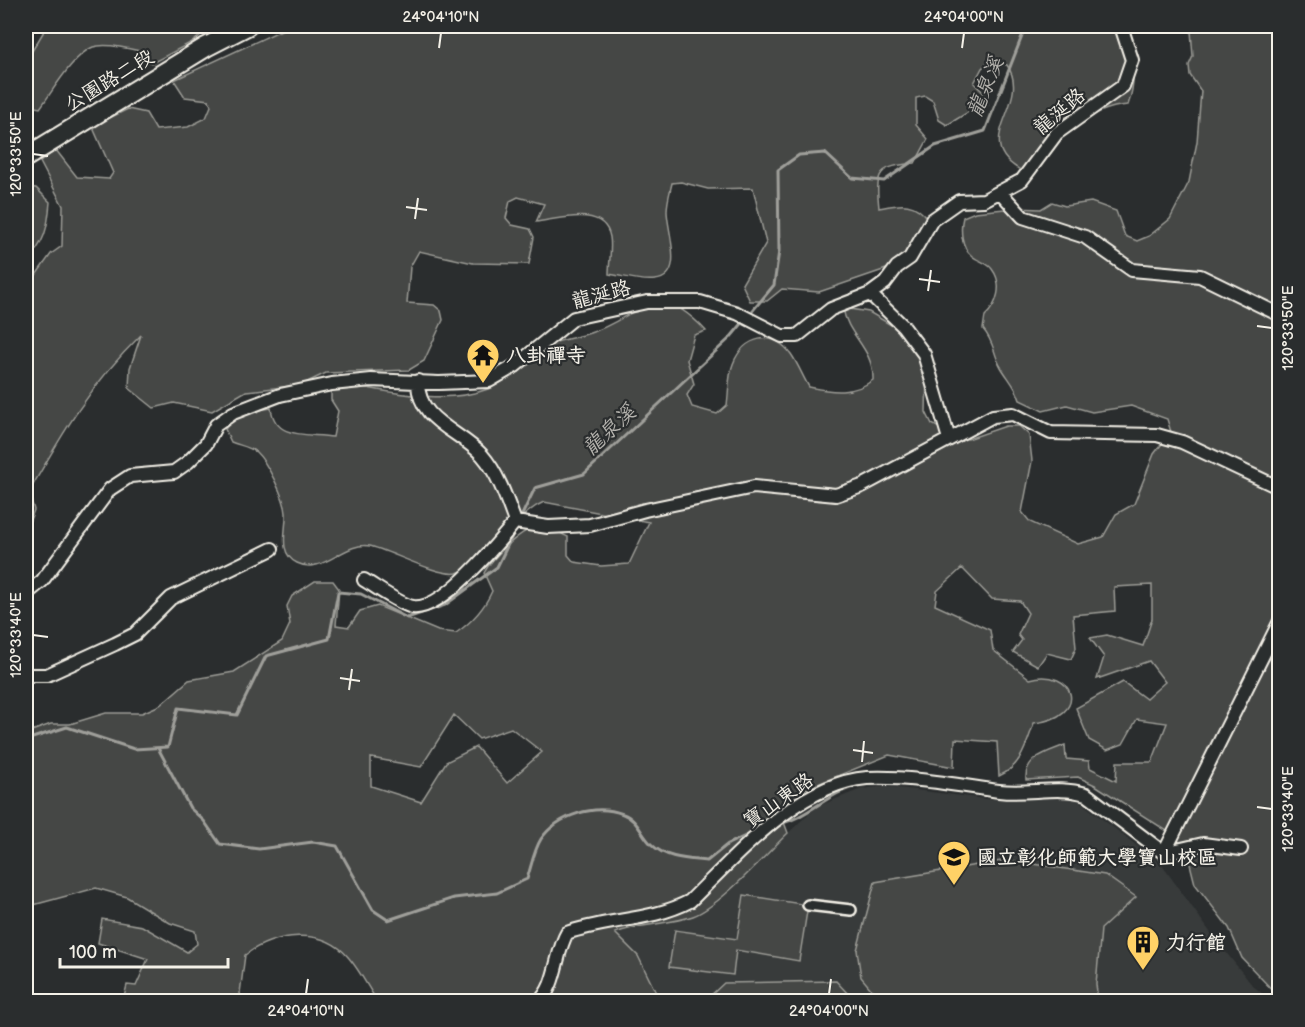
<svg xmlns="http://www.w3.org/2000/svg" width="1305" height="1027" font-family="'Balsamiq Sans','LXGW WenKai TC',sans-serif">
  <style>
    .built { fill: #373a3a }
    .green { fill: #444645; stroke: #9c9c96; stroke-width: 1.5; fill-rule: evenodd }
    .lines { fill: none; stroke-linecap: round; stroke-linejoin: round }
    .stream { stroke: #9f9f9a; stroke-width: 3 }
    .pedestrian-casing { stroke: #f4f1e8; stroke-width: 14 }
    .minor-casing { stroke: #f4f1e8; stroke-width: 16 }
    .secondary-casing { stroke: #f4f1e8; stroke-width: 22 }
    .pedestrian { stroke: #2a2d2e; stroke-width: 9 }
    .minor { stroke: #2a2d2e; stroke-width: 12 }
    .secondary { stroke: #2a2d2e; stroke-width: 18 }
    .ticks { fill: none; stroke: #f4f1e8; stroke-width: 2 }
    .labels { text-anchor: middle; stroke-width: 4.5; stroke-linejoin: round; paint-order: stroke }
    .street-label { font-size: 20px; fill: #f4f1e8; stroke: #2a2d2e }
    .poi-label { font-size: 20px; font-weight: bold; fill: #f4f1e8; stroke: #2a2d2e; text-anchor: start }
    .water-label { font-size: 21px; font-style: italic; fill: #b5b3ae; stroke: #2a2d2e }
    .neatline { fill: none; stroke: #f4f1e8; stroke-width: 2 }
    .ticks-label { font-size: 15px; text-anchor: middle; fill: #f4f1e8 }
  </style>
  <rect width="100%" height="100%" fill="#2a2d2e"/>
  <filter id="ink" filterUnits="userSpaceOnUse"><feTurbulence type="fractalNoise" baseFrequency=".0167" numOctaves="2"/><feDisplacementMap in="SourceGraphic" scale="12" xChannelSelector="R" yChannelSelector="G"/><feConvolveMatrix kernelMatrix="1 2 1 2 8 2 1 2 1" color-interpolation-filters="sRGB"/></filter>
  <g filter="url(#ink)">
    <!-- built -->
    <path class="built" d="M884,786L986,799L1068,797L1078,800L1162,865L1213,936L1253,986L1272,1001L849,1002L850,995L836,981L724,983L708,998L660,1001L638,956L615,933L634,925L693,916L709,907L816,807L861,789Z"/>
    <!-- green -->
    <path class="green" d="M47,26H211L194,41L152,63L144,60L140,51C128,48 104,43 93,47C74,54 52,92 40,108L26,105V61Z
      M290,26H1126C1132,54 1138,77 1128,105C1088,107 1051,144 1024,172C965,142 1034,104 1007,65L989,62L982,68L974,83L987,96L988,105L970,111L947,125L939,120L933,101L925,96L916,98V125L928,139L915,163C879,167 875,170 879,208C900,204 915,200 928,220L904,258L889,268L819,292L782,289L767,301H750L742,284L766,243L753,188L708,189L681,182L672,183C670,192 667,202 667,211C667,231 686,277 655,280C641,282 623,276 609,274C609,263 612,248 610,237C604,205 559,219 536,222L544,204L518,197L510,201L506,218L512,225L530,229L534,237L529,264L473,263L419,251L410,267L407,303L434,305L441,311L443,320L424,361L409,370L326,373L301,385L246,391L212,411L174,403L154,408L129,388L130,368L141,335C91,384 63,432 29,492L34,510L26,530V289L51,254L62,246L63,206L40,162L56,150L77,177L109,179L113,173L94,130L97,124L128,109L146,113L156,130L188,127L206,118L211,106L209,100L185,97L174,80Z
      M1181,26H1279V997L1242,958L1229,928L1195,884L1187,852L1175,836L1095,785L1078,777L1026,780C1024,757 1048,752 1065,745L1066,759L1089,761L1090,768L1116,781L1117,762H1152L1167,723L1137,719L1123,744L1107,750L1089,740L1076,708L1123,682L1146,699L1165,682L1149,661L1097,679L1104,657L1090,638L1107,635L1143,646L1152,619V585L1114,587L1115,611L1073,615L1076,648L1071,659L1047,653L1038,666L1013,652L1022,640L1018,635L1028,613L1020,601L992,599L962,568L937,591L935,605L990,630L993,650L1030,679C1075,667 1091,717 1034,723C1026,745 1022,766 999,776L997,742L955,739L954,767L889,755L805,789L782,817L788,833C765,855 720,906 693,916C668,925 641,923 615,933L638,956L660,1001H377C368,987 360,971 349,958C324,926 273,933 245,955L240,993L242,1001H123L127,985L136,986L148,959L98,943L102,919L142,926L187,952L197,944L195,931L170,923L127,897L96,888L26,907V733L51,724H70L106,713H142L160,705L189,680L234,672L282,641L290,624L287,606L292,596L315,581H333L339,589L336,625L349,627L360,611L378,606L438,631L456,633C472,622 484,609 492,591L484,573C491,559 524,525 542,526C550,527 561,534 568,537V555L574,562L601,566L629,564L649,522L544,502C527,509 519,522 506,534C499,540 490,542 483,548C474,557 470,569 457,573C439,577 388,550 370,546C344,541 323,576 297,563C277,553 287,529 286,513C285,498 267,462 256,452C250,447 238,445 231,442L225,429C238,412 250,411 271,408C275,440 306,433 333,437L338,411L331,400V386L344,384C390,391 442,406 488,389C509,381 522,364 539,351C555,339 573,339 590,333C642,316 654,275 706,331L694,335L687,360L694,384L687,395L692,407L717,414L727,405C729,392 728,376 733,364C744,336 772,329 791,354C798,364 803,377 809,387C832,392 853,395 873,380C874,348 847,336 843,308L869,312L891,325L904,326L927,373L926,412L932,424L955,437L968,439L1006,426H1019L1029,435L1032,461L1022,512L1030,522L1078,544L1103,537L1116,514L1134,504L1154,454L1171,432L1167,419L1131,406L1092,412L1067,405L1043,411L1020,400C1016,386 1008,379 1001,367C993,354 995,343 983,329L985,316C997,305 1004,285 992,269C988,263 978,261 972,256C961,248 960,229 963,217L975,212L1015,208L1041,209L1052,202L1065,206L1091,202L1116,211L1125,236L1137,241L1149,236L1170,219L1189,182L1197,142L1201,91L1190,75L1189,65L1193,56L1191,31ZM454,715L479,739L511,728L542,752L507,783L476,747L446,762L421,802L371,786V758L421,767Z
      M26,187L36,188L50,202C48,227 45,244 26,261Z
      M1007,860L1105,875L1136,897L1101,929L1096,984L1098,1001H881L861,977L857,950L875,882Z
      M744,895L808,905L799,961L736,950L733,975L669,967L675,930L737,939Z
      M836,981L850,996L849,1001H676L708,998L724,983Z"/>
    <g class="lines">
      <!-- stream -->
      <path class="stream" d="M749,315L774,285L779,251L778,170L799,155L825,153L852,178L884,181L935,146L985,131L1026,26
        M520,519L535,488L584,474L730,338L745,320
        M26,740L67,727L134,749L168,747L178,708L237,715L266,656L329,639L338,592L361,594L407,618L445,605L497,567L515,530
        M158,748L190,808L204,821L220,844L259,849L313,842L337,846L373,910L388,920L454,898L497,893L527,879C531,867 534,850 541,839C558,815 595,803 623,814C637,819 641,834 651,844C666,859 688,859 707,861L728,844L754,832
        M911,785L940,788
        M777,824C807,819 827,793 857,786"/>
      <defs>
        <path id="pedestrian" d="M808,905L851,910"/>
        <path id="minor" d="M1000,192L1023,217L1085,237L1132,270L1200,276L1280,315
          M870,294L903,326L924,354L949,439
          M515,522L548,527L590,525L645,510L754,487L836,495L862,486L993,416L1013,414L1051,433L1157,435L1182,442L1280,488
          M364,580C376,587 401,605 413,607C442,611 497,544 515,522C507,500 498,473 482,455C459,430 417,421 418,381
          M26,594L42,581L110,489L130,476L174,472L188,462L206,444L216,425L233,413L280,395L332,384L371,380L439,383L489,381L515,366L574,318L647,302H700L737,313L782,336H797L831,309L870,294L885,283L897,267L910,258L932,220L959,201L984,200L1022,180L1057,133L1123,86L1132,60L1121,26
          M26,675H47L115,644L135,634L171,598L272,549
          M1164,853L1280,621
          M1164,853L1203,844L1241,849
          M538,1002C557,987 555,953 567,933C606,919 653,921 690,901C736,856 799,783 867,778C911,776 956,785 999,791C1028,795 1057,785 1086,794L1164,853"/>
        <path id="secondary" d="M26,157L206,47L247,26"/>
      </defs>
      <!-- pedestrian casing -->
      <use href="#pedestrian" class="pedestrian-casing"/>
      <!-- minor casing -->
      <use href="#minor" class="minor-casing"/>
      <!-- secondary casing -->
      <use href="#secondary" class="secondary-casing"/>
      <!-- pedestrian -->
      <use href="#pedestrian" class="pedestrian"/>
      <!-- minor -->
      <use href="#minor" class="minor"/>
      <!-- secondary -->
      <use href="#secondary" class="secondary"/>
    </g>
  </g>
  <!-- ticks -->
  <path class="ticks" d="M439,48L441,33M962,48L964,33M33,154L48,156M406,207L427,210M415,219L418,198M919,279L940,282M928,291L931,270M1257,326L1272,328M33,635L48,637M340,678L360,681M349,690L352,669M853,750L873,753M862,762L864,741M1257,807L1272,809M306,994L308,979M829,994L831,979"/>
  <!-- icons -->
  <defs>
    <symbol id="temple-pin" viewBox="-11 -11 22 30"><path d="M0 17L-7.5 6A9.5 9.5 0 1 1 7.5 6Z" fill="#ffd166" stroke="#2a2d2e"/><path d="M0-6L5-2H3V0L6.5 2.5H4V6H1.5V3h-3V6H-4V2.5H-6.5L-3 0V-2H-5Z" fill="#111"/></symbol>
    <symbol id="university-pin" viewBox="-11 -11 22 30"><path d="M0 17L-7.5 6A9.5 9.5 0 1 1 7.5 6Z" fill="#ffd166" stroke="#2a2d2e"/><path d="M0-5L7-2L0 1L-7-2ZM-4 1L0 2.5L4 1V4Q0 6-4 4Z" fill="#111"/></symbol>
    <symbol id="building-pin" viewBox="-11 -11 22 30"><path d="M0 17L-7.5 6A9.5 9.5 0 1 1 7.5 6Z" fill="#ffd166" stroke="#2a2d2e"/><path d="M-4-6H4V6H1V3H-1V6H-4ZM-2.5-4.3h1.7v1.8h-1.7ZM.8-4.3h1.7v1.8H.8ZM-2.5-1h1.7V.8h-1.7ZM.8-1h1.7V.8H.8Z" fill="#111"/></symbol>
  </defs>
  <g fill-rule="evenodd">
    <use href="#temple-pin" x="464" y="336" width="38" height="52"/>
    <use href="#university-pin" x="935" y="838" width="38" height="52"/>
    <use href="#building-pin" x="1124" y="923" width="38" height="52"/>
  </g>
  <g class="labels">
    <!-- street labels -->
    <g class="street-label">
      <text transform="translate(109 80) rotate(-31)" y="7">公園路二段</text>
      <text transform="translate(1059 111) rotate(-40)" y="7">龍涎路</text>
      <text transform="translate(601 294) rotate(-15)" y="7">龍涎路</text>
      <text transform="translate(778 800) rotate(-35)" y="7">寶山東路</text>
    </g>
    <!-- poi labels -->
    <g class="poi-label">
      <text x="506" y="362">八卦禪寺</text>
      <text x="977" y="864">國立彰化師範大學寶山校區</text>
      <text x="1166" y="949">力行館</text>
    </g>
    <!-- water labels -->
    <g class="water-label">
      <text transform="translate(985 87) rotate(-68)" y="7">龍泉溪</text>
      <text transform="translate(609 430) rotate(-43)" y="7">龍泉溪</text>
    </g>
  </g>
  <!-- margin -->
  <rect width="1305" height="1027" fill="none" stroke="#2a2d2e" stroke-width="66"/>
  <!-- scale -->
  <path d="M60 958v9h168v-9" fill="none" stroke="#f4f1e8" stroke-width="3"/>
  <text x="69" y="958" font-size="18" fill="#f4f1e8" stroke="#2a2d2e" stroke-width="4.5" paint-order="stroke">100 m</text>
  <rect x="33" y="33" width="1239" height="961" class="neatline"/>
  <g class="ticks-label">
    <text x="441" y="22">24°04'10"N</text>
    <text x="964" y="22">24°04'00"N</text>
    <text transform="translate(16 154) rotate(-90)" y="5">120°33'50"E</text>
    <text transform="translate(1288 328) rotate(-90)" y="5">120°33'50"E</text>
    <text transform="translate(16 635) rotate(-90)" y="5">120°33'40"E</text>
    <text transform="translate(1288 809) rotate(-90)" y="5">120°33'40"E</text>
    <text x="306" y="1016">24°04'10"N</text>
    <text x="829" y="1016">24°04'00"N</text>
  </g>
</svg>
